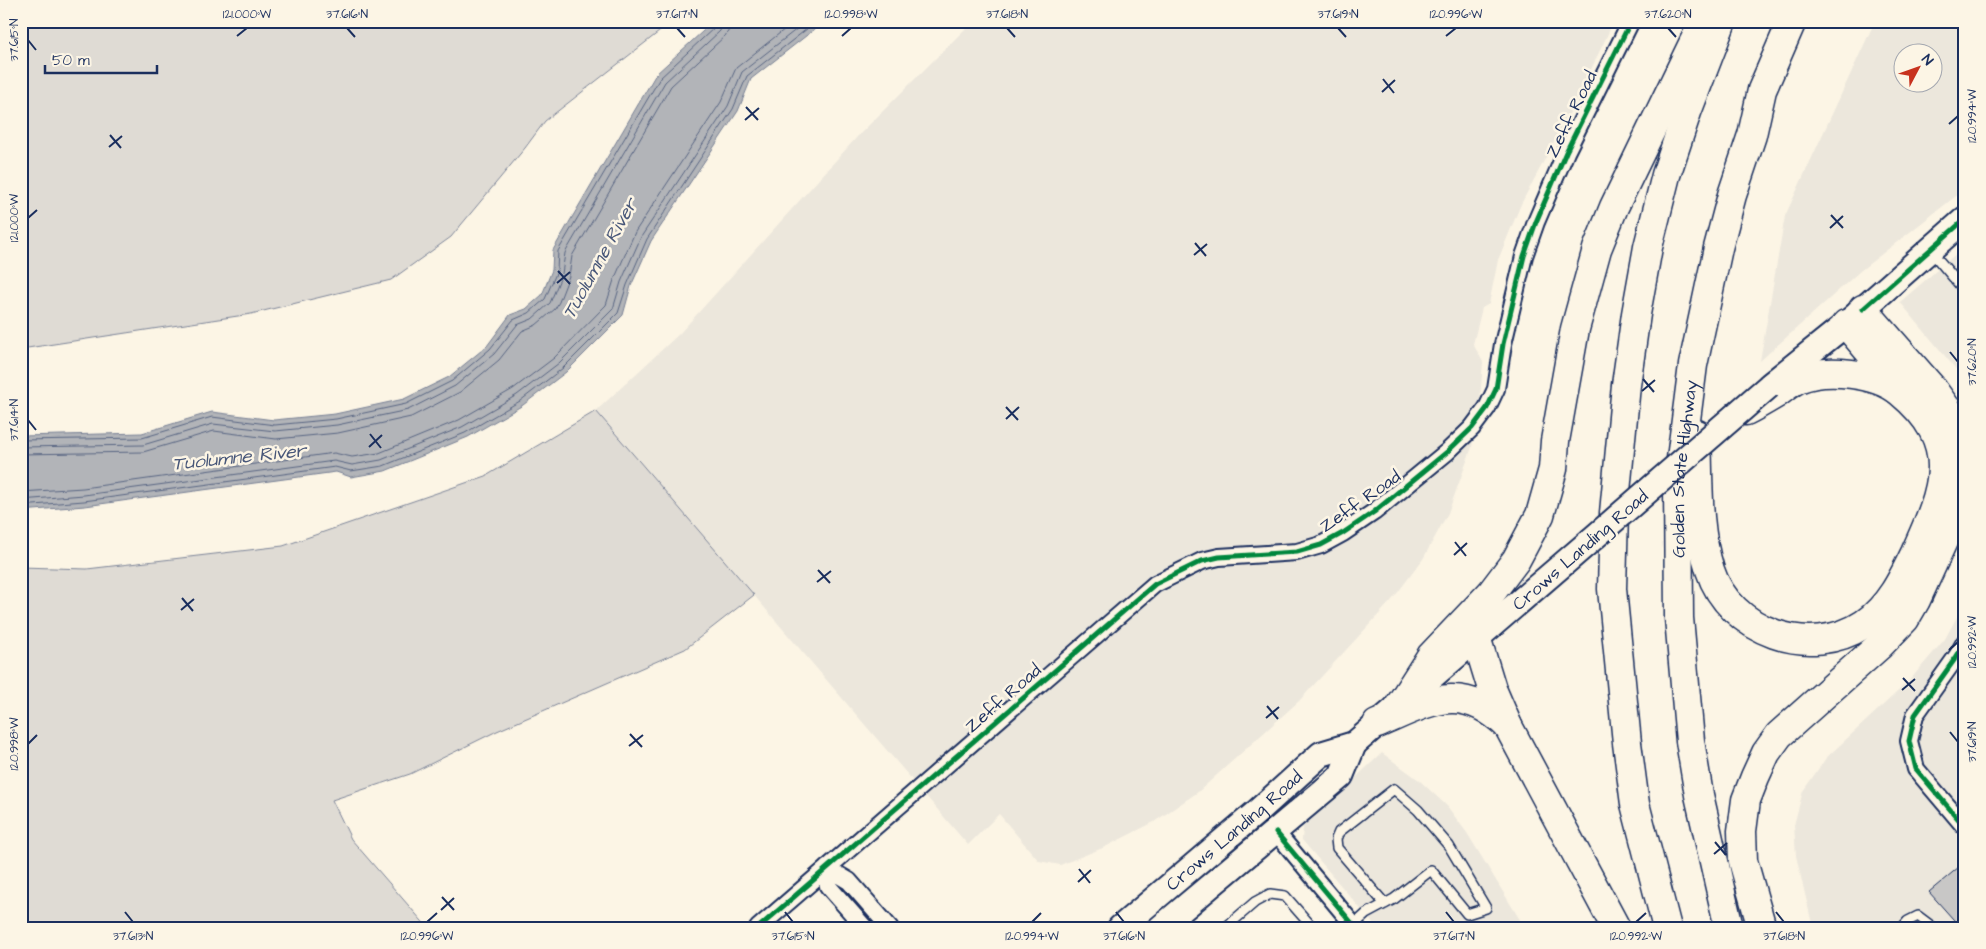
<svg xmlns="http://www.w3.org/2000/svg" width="1986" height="949" font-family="'Architects Daughter',sans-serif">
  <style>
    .built { fill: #ece7dc; fill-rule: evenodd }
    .green { fill: #dfdbd4; stroke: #7d8599 }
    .water { fill: #b2b4b8; stroke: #767f94 }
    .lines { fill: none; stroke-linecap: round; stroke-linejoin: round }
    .shore { stroke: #576482; stroke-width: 1 }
    .building { fill: #c8c7c6; stroke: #1b2f5e }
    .lane-casing { stroke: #1b2f5e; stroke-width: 12 }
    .street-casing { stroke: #1b2f5e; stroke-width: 20 }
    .secondary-casing { stroke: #1b2f5e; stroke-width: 28 }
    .highway-casing { stroke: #1b2f5e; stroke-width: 31 }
    .lane { stroke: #fcf5e5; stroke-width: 9 }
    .street { stroke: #fcf5e5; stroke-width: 16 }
    .secondary { stroke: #fcf5e5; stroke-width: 24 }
    .highway { stroke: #fcf5e5; stroke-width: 28 }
    .secondary-bridge-casing { stroke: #1b2f5e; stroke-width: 28; stroke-linecap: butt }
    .secondary-bridge { stroke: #fcf5e5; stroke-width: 24 }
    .cycleway-casing { stroke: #fcf5e5; stroke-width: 8 }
    .cycleway { stroke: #00873e; stroke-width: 5 }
    .ticks { fill: none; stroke: #1b2f5e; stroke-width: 2 }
    .labels { text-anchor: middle; stroke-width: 5; stroke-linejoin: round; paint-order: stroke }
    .street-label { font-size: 18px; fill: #1b2f5e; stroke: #fcf5e5 }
    .water-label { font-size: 19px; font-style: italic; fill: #485779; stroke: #fcf5e5 }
    .neatline { fill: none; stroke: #1b2f5e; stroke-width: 2 }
    .ticks-label { font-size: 12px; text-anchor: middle; fill: #1b2f5e }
  </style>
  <rect width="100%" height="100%" fill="#fcf5e5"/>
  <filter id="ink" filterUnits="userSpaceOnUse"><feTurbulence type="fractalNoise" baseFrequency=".02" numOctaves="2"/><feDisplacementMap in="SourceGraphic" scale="10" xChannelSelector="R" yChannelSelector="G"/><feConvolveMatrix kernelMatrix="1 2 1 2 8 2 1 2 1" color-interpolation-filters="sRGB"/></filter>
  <g filter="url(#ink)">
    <!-- built -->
    <path class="built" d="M977,21H1614L1576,101L1521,204L1498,260L1489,304L1482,308L1473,344L1483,362L1480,399L1472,447L1448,513L1423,559L1392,600L1299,701L1198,792L1154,822L1105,847L1060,865L1039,861L999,814L968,845L596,411L680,333L857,137L964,30Z
      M1875,21H1965V189L1860,271L1760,361L1785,216ZM1934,52V82H1904V52Z
      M1965,246V380L1900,302Z
      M1965,602V928H1813L1796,856L1794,825L1803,791L1826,758L1909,681L1945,639Z
      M1382,753L1419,780L1447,806L1467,833L1525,928H1377L1302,840L1303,827Z"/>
    <!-- green -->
    <path class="green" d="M21,21H673L545,121L525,148L451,237L391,280L251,314L21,349Z
      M596,411L754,595L685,649L497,731L410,774L332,800L351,839L428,928H21V567L87,569L283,546L486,476Z"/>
    <!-- water -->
    <path class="water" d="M714,21H825L751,79L738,111L651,241L631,286L623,315L566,372L523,405L468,437L385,471L351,477L336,472L85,506L21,511V436L142,433L212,412L274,420L335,414L404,399L449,377L487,346L510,315L526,309L542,295L552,270L553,250L656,74Z"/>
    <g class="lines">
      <!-- shore -->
      <path class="shore" d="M21,440L142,438L212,417L275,425L336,419L406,404L452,381L490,349L513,320L529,313L545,299L557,271L558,251L660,78L715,27L717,21
        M21,447L143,445L213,424L275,431L337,425L408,410L455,386L494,354L517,325L532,319L550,303L562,274L565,253L665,82L720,31L723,21
        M21,454L143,452L214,431L276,439L338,433L411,417L460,392L499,360L522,331L536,325L555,309L559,302L569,276L572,256L671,86L725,36L729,30L730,21
        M21,492L83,488L334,453L352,457L379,453L459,420L513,389L554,358L606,305L614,280L635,232L721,102L736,68L795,21
        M21,500L84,495L334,461L352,465L381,460L462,427L517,395L559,363L613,309L621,282L641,237L728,106L742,72L807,21
        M21,506L84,501L335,467L351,471L383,466L465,433L520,401L563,368L618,313L627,285L647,239L733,109L747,76L817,21"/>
    </g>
    <!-- building -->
    <path class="building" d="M1965,862V928H1961L1929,892Z"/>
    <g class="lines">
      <defs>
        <path id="lane" d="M1930,250L1965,291
          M1354,925L1366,914L1394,899L1431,870L1467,914L1486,908L1449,846L1418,810L1394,789L1339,832L1336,839L1337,848L1385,904
          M1225,928L1255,902L1270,894L1285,896L1313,928
          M1902,928L1908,921L1918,916L1934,928"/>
        <path id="street" d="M1965,642L1957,656L1915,715L1909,741L1916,769L1965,827
          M1276,832L1356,928
          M827,868L849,881L890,928
          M827,868L828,886L865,928
          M758,928L1155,584L1202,561L1219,557L1297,552L1321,545L1343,533L1374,512L1447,452L1472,428L1487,408L1496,389L1503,344L1524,256L1536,222L1566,152L1631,21"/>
        <g id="secondary">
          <path d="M1770,385L1846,324L1965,219"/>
          <path id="s1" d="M1120,928L1258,811L1321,754L1354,744L1590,541"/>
          <path d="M1160,928L1341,776L1354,744"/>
        </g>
        <g id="highway">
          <path d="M1846,324L1900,388"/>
          <path d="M1697,434C1699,478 1696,527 1710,570C1730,632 1810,660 1864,624C1889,607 1902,580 1915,553C1944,489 1963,444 1900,392C1877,373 1826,367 1798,379C1790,383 1783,389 1776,394C1766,400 1756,406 1746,411"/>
          <path d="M1477,640L1492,689L1508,726L1616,928"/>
          <path d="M1399,706L1431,656L1491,593L1516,560L1540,515L1553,469L1555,441L1575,329L1597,249L1614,207L1703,23"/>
          <path d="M1377,724C1429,702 1461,680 1508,726"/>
          <path d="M1667,928L1635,804L1627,743L1612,589L1614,513L1626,385L1636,314L1648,247L1666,175L1687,112L1722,21"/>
          <path id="s2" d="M1729,928L1699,795L1690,741L1679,618L1678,482L1693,365L1718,248L1732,195L1752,135L1762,90L1792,21"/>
          <path d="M1762,928L1743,861L1742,831L1746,800L1755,777L1766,753L1779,735L1879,646L1905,619L1916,600L1962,500L1964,459L1961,437L1952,416L1932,388L1863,309"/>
        </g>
      </defs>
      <!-- lane casing -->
      <use href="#lane" class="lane-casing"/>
      <!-- street casing -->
      <use href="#street" class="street-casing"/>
      <!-- secondary casing -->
      <use href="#secondary" class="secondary-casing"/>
      <!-- highway casing -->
      <use href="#highway" class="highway-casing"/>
      <!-- lane -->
      <use href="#lane" class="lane"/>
      <!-- street -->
      <use href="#street" class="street"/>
      <!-- secondary -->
      <use href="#secondary" class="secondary"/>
      <!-- highway -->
      <use href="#highway" class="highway"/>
      <defs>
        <path id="secondary-bridge" d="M1590,541L1769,386"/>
      </defs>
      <!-- secondary-bridge casing -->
      <use href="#secondary-bridge" class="secondary-bridge-casing"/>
      <!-- secondary-bridge -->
      <use href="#secondary-bridge" class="secondary-bridge"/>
      <defs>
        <path id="cycleway" d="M1863,309L1965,219
          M1965,642L1957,656L1915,715L1909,741L1916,769L1965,827
          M1276,832L1356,928
          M758,928L1155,584L1202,561L1219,557L1297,552L1321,545L1343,533L1374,512L1447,452L1472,428L1487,408L1496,389L1503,344L1524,256L1536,222L1566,152L1631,21"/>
      </defs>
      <!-- cycleway casing -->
      <use href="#cycleway" class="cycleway-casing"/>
      <!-- cycleway -->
      <use href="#cycleway" class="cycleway"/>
    </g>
  </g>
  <!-- ticks -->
  <path class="ticks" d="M347,28L355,37M677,28L685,37M1007,28L1015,37M1338,28L1346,37M1668,28L1676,37M237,36L247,28M842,36L851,28M1446,36L1456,28M28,40L36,50M1383,79L1394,93M1382,92L1395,80M746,107L758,120M745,120L759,108M1949,124L1958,116M110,135L121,148M109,147L122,136M1831,215L1843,228M28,218L37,210M1830,228L1843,216M1195,243L1206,256M1194,255L1207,244M558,271L570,284M557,283L570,272M1950,352L1958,362M1643,379L1654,392M1642,391L1655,380M1006,407L1018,420M1006,419L1019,407M28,420L36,430M370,434L381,448M369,447L382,435M1455,542L1466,556M1454,555L1467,543M818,570L830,583M817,582L831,571M182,598L193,611M181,610L194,599M1949,650L1958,642M1903,678L1915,691M1902,690L1915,679M1267,706L1278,719M1266,718L1279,707M1950,732L1958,742M630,734L642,747M28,744L37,735M629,746L643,735M1715,842L1726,855M1714,854L1727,843M1079,869L1090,883M1078,882L1091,870M442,897L454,910M441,910L454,898M125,912L133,922M785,912L793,922M1116,912L1124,922M1446,912L1454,922M1776,912L1784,922M427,922L437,913M1032,922L1041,913M1636,922L1646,913"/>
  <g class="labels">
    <!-- street labels -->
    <g class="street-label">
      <text transform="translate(1571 114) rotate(-64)" y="6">Zeff Road</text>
      <text dy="6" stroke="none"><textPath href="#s2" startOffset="464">Golden State Highway</textPath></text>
      <text transform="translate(1360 501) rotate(-35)" y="6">Zeff Road</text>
      <text transform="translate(1580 550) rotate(-41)" y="6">Crows Landing Road</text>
      <text transform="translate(1003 698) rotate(-41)" y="6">Zeff Road</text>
      <text dy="6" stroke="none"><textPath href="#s1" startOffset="150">Crows Landing Road</textPath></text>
    </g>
    <!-- water labels -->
    <g class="water-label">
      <text transform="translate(599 258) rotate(-61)" y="7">Tuolumne River</text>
      <text transform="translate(239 456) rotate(-6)" y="7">Tuolumne River</text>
    </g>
  </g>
  <!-- margin -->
  <rect width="1986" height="949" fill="none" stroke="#fcf5e5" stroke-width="55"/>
  <!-- north arrow -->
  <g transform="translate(1918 68) rotate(49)"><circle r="24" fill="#fcf5e5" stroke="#a2a6af"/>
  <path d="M0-4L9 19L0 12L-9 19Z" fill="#c8321e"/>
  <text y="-8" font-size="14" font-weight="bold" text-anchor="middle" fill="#1b2f5e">N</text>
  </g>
  <!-- scale -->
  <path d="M45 65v8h112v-8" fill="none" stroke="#1b2f5e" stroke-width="2.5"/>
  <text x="52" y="65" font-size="15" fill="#1b2f5e" stroke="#fcf5e5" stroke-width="4" paint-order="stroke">50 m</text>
  <rect x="28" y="28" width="1930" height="894" class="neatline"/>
  <g class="ticks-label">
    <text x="247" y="18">121.000°W</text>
    <text x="347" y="18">37.616°N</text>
    <text x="677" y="18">37.617°N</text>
    <text x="851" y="18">120.998°W</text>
    <text x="1007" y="18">37.618°N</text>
    <text x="1338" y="18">37.619°N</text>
    <text x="1456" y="18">120.996°W</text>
    <text x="1668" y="18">37.620°N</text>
    <text transform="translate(14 40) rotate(-90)" y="4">37.615°N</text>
    <text transform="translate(1972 116) rotate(-90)" y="4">120.994°W</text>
    <text transform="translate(14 218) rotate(-90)" y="4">121.000°W</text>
    <text transform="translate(1972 362) rotate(-90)" y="4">37.620°N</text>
    <text transform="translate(14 420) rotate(-90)" y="4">37.614°N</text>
    <text transform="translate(1972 642) rotate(-90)" y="4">120.992°W</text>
    <text transform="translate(1972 742) rotate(-90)" y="4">37.619°N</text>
    <text transform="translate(14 744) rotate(-90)" y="4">120.998°W</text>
    <text x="133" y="940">37.613°N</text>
    <text x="427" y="940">120.996°W</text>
    <text x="793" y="940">37.615°N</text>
    <text x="1032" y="940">120.994°W</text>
    <text x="1124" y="940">37.616°N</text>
    <text x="1454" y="940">37.617°N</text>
    <text x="1636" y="940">120.992°W</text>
    <text x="1784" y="940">37.618°N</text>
  </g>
</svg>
